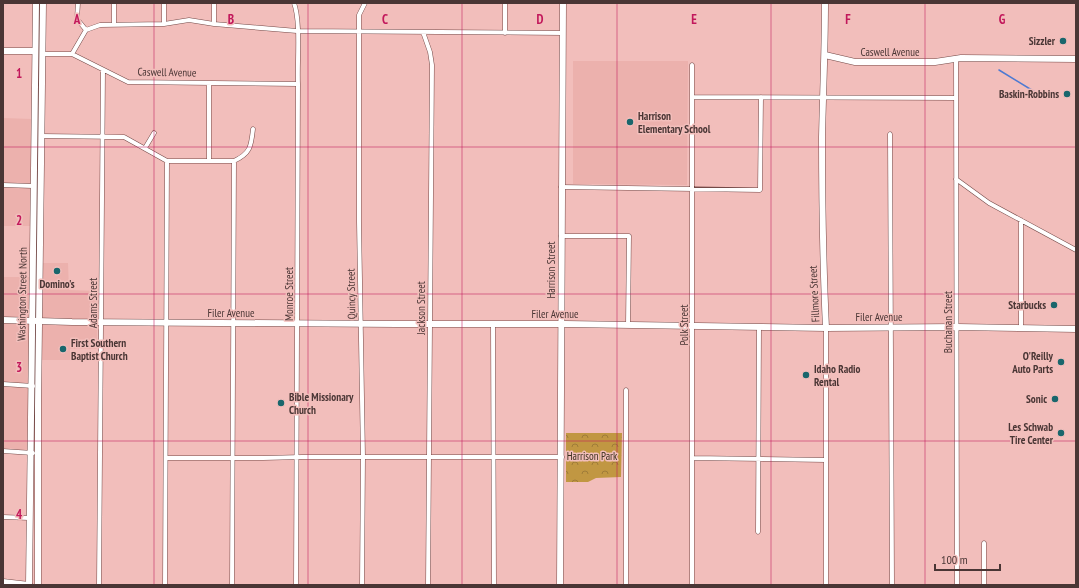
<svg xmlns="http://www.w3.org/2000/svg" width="1079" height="588" font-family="'PT Sans Narrow',sans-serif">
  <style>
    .built { fill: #ecb1ad }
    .forest { fill: url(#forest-crowns) }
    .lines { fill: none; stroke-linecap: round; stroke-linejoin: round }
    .stream { stroke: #4e7ad2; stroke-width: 1.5 }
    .street-casing { stroke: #744947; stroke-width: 5 }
    .secondary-casing { stroke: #744947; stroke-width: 7 }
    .primary-casing { stroke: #744947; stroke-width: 7 }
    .street { stroke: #fff; stroke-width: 4 }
    .secondary { stroke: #fff; stroke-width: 6 }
    .primary { stroke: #fff; stroke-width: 6 }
    .grid { fill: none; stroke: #c2185b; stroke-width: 1; stroke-opacity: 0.55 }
    .poi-dot { fill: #19666c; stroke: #f2bebb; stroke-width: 1.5 }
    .labels { text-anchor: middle; stroke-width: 3; stroke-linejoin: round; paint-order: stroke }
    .poi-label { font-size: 11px; font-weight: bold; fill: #4a3635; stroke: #f2bebb; text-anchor: end }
    .street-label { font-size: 11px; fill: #4a3635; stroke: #f2bebb }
    .park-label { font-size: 11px; fill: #3c311e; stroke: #f2bebb }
    .grid-label { font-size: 13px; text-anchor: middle; font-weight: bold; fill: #c2185b; stroke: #f2bebb; stroke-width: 3; stroke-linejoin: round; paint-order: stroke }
  </style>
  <defs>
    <pattern id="forest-crowns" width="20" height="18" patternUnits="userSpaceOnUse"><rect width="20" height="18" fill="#c19742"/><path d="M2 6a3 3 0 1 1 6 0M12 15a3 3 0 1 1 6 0" fill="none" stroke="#9f7c38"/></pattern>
  </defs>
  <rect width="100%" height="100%" fill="#f2bebb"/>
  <!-- built -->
  <path class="built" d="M573,61H688L687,185L573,184Z
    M3,118L32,119L30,226H3Z
    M43,263H68L69,290L97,291V349H70V360H42L41,451L3,448V277H42Z"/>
  <!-- forest -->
  <path class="forest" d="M566,433H622L621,477L596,478L588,482H566Z"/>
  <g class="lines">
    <!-- stream -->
    <path class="stream" d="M999,70L1035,92H1056"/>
    <defs>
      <path id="street" d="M78,3L77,19L86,30
        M294,3C301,22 297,62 298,84L296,585
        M114,24V3
        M164,24V3
        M214,24V3
        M423,32L430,52L432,65L428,585
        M505,33V3
        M42,54H72L128,82L298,84
        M72,54L86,30L100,25L164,24L189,20L214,24L297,31L563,33
        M956,58L957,585
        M692,97L956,98
        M890,134L892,585
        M41,136L124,137L167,161H234C251,153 251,146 253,129
        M145,148L154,133
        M209,161V83
        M956,179L989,203L1076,250
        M3,185L33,186
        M561,187L760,190L761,97
        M1021,220V328
        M561,236H629L628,325
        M493,324L494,585
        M3,384L33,386
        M626,390V585
        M3,451L33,453
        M166,458H263L302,457H562
        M692,458L826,460
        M3,517L29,518
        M758,532L759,327
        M984,543V585
        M99,585L103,70
        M165,585L167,161
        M232,585L234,161
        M362,585L363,457L359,222V15L365,3
        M692,585V65
        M826,585V328"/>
      <path id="secondary" d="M825,3C825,48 823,92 822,137C822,200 823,264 826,328
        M3,51H35
        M825,55L855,62H935L961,58L1076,59
        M3,320L72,322L397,324H566L826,328L957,327L1076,329
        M3,582L29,585
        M560,585L563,3"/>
      <path id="primary" d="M29,585L36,3
        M38,585V405L43,3"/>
    </defs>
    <!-- street casing -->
    <use href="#street" class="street-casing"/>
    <!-- secondary casing -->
    <use href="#secondary" class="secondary-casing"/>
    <!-- primary casing -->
    <use href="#primary" class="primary-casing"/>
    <!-- street -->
    <use href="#street" class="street"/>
    <!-- secondary -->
    <use href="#secondary" class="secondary"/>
    <!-- primary -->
    <use href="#primary" class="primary"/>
  </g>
  <!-- grid -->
  <path class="grid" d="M154,3V585M308,3V585M462,3V585M617,3V585M771,3V585M925,3V585M3,147H1076M3,294H1076M3,441H1076"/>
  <!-- markers -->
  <g class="poi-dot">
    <circle cx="1063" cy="41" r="4"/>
    <circle cx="1067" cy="94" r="4"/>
    <circle cx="630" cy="122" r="4"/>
    <circle cx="57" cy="271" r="4"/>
    <circle cx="1054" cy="305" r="4"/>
    <circle cx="63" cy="349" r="4"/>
    <circle cx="1061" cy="362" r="4"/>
    <circle cx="806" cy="375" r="4"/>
    <circle cx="1055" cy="399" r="4"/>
    <circle cx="281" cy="403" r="4"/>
    <circle cx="1061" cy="433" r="4"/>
  </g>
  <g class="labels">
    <!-- poi labels -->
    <g class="poi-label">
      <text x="1055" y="45">Sizzler</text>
      <text x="1059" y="98">Baskin-Robbins</text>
      <text x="638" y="120" text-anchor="start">Harrison<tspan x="638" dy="13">Elementary School</tspan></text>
      <text x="57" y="288" text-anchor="middle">Domino's</text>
      <text x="1046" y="309">Starbucks</text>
      <text x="71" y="347" text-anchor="start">First Southern<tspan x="71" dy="13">Baptist Church</tspan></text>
      <text x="1053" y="360">O'Reilly<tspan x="1053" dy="13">Auto Parts</tspan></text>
      <text x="814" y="373" text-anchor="start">Idaho Radio<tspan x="814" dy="13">Rental</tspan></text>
      <text x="289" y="401" text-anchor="start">Bible Missionary<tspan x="289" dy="13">Church</tspan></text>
      <text x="1047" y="403">Sonic</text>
      <text x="1053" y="431">Les Schwab<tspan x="1053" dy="13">Tire Center</tspan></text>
    </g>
    <!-- street labels -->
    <g class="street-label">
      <text x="890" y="56">Caswell Avenue</text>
      <text transform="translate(167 72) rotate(1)" y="4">Caswell Avenue</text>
      <text transform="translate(551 270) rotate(-90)" y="4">Harrison Street</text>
      <text transform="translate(22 294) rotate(-89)" y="4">Washington Street North</text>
      <text transform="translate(289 294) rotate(-90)" y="4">Monroe Street</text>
      <text transform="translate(351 294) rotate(-91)" y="4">Quincy Street</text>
      <text transform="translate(814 294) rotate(-93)" y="4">Fillmore Street</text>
      <text transform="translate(93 303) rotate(-90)" y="4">Adams Street</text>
      <text transform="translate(421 308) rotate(-90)" y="4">Jackson Street</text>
      <text x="231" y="317">Filer Avenue</text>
      <text x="555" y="318">Filer Avenue</text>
      <text x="879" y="321">Filer Avenue</text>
      <text transform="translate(948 322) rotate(-90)" y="4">Buchanan Street</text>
      <text transform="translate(684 325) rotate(-90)" y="4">Polk Street</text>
    </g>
    <!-- park labels -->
    <g class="park-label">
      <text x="592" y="460">Harrison Park</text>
    </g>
  </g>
  <g class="grid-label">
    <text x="77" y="24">A</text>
    <text x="231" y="24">B</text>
    <text x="385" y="24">C</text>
    <text x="540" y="24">D</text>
    <text x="694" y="24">E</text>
    <text x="848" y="24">F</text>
    <text x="1002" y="24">G</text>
    <text x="19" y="78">1</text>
    <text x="19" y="225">2</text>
    <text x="19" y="372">3</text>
    <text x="19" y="519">4</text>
  </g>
  <!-- border -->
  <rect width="1079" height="588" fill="none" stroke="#4a3635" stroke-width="8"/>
  <!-- scale -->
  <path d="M935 564v6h65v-6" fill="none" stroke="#4a3635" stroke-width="2"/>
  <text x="941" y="564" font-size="12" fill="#4a3635" stroke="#f2bebb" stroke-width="3" paint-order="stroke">100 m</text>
</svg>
